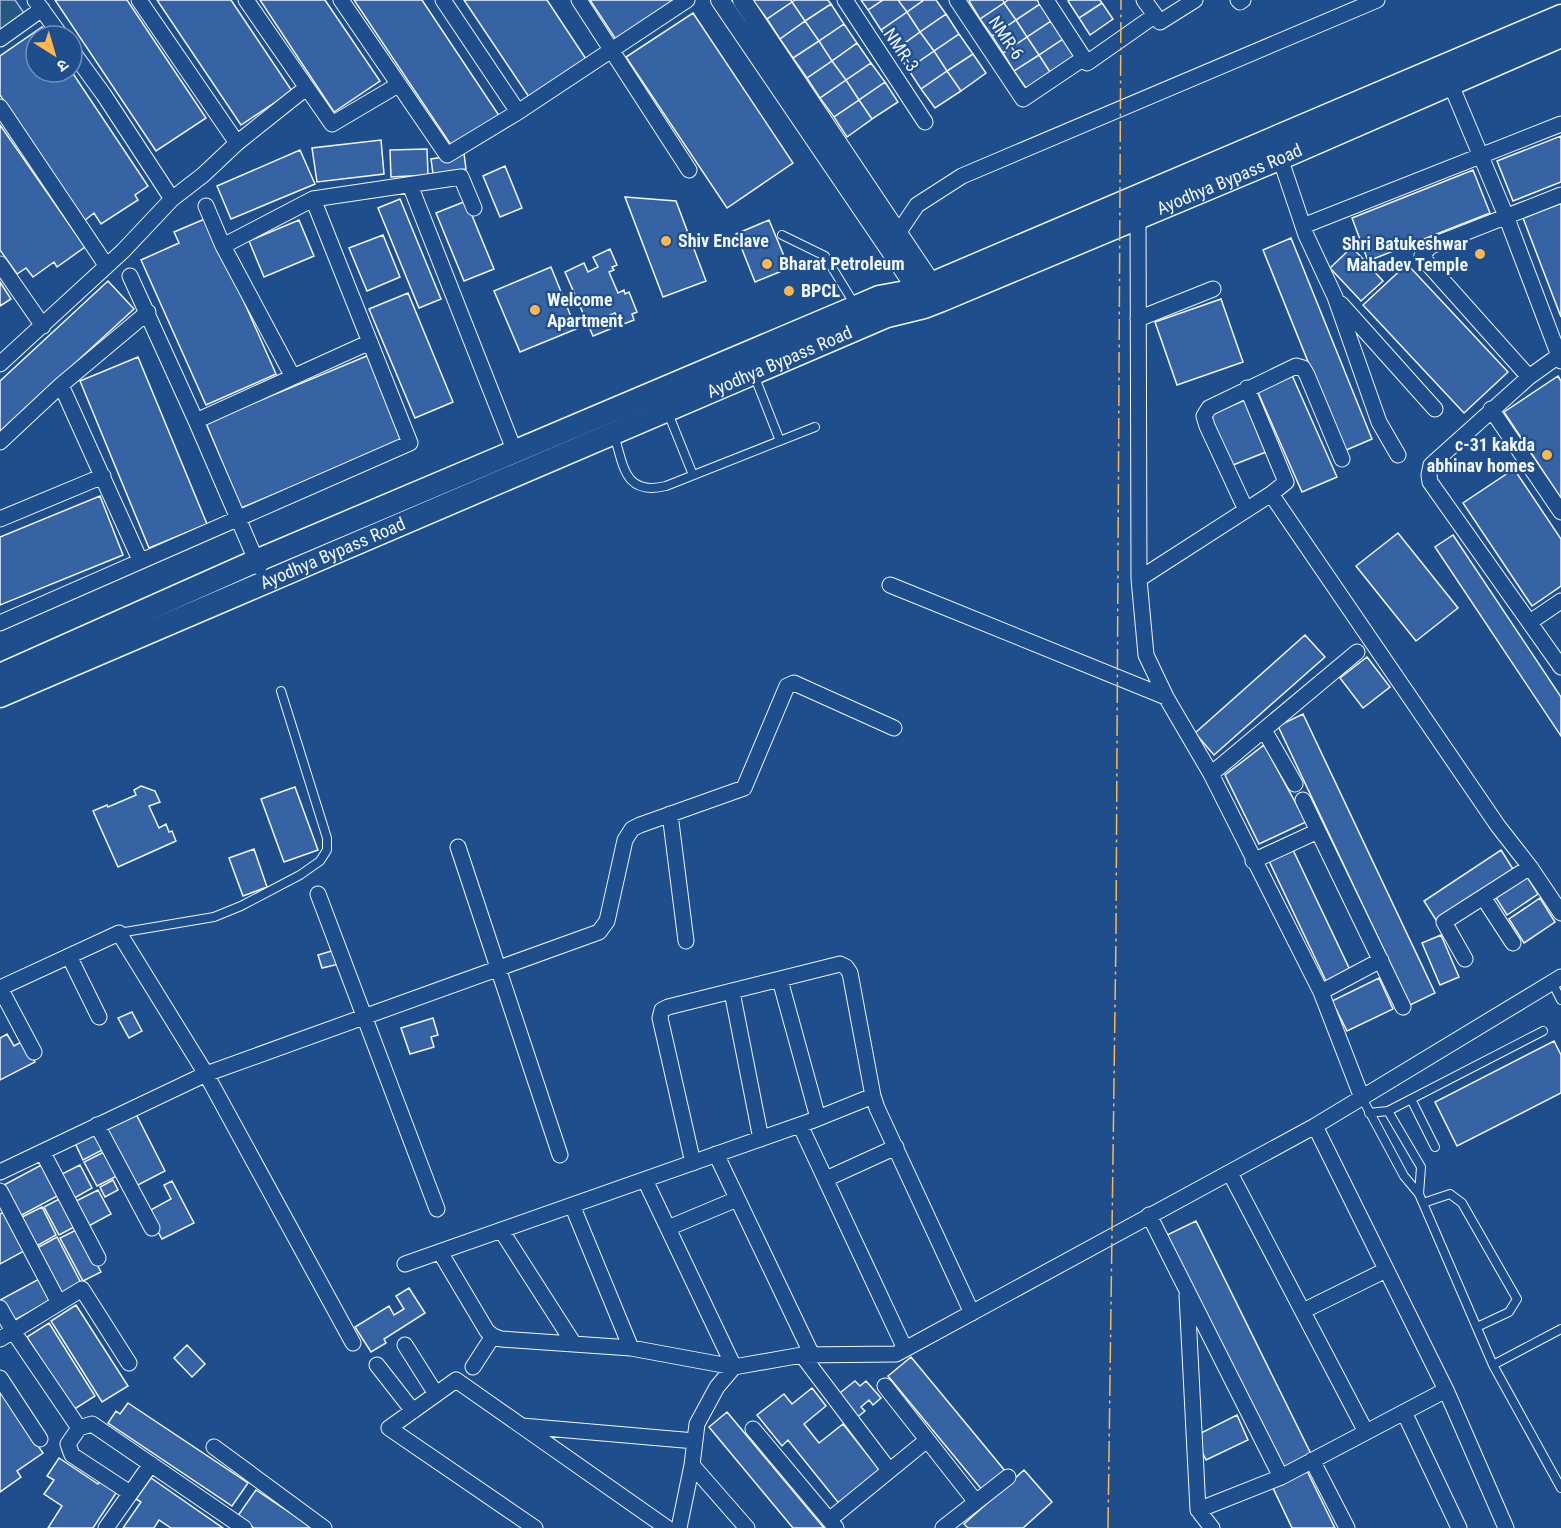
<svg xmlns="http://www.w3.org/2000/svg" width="1561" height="1528" font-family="'Roboto Condensed','Noto Sans Devanagari',sans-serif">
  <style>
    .green { fill: #245a82; stroke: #a8bbd7; stroke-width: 1.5 }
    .building { fill: #3563a3; stroke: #f2f6ff; stroke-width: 1.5 }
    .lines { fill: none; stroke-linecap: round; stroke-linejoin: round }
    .service-casing { stroke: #f2f6ff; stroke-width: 10 }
    .minor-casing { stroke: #f2f6ff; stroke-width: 17 }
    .tertiary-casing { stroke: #f2f6ff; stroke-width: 20 }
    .primary-casing { stroke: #f2f6ff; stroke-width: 25 }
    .service { stroke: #1f4e8c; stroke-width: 8 }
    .minor { stroke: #1f4e8c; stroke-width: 15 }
    .tertiary { stroke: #1f4e8c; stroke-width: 18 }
    .primary { stroke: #1f4e8c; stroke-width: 22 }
    .power { stroke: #ffb74d; stroke-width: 1.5; stroke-dasharray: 21 4.5 3 4.5; stroke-linecap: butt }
    .poi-dot { fill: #ffb74d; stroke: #1f4e8c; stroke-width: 2 }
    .labels { text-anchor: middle; stroke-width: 4.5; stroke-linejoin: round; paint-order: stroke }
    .street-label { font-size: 18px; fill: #f2f6ff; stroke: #1f4e8c }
    .poi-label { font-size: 18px; font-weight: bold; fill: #f2f6ff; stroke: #1f4e8c; text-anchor: start }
  </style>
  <rect width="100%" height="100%" fill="#1f4e8c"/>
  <!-- green -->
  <path class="green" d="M0,0H15L26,16L0,33Z"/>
  <!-- building -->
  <path class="building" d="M55,0H127L206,118L156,151Z
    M157,0H231L292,91L241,125Z
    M260,0H325L380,81L334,112Z
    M354,0H422L500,117L453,148Z
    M464,0H547L588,62L531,100Z
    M590,0H679L617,41Z
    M753,0H791L792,2L767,19Z
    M795,0H828L831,4L805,21L792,2Z
    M861,0H883L868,10Z
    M883,0H898L907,12L881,30L868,10Z
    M898,0H924L907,12Z
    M924,0H936L946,14L920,32L907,12Z
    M971,0H1003L1004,3L980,19L969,1Z
    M1008,0H1037L1040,4L1016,20L1004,3Z
    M1070,0H1100L1102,3L1079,18L1068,1Z
    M792,2L805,21L780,39L767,19Z
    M1004,3L1016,20L992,36L980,19Z
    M1102,3L1113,19L1090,35L1079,18Z
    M831,4L844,24L819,41L805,21Z
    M1040,4L1051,21L1027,37L1016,20Z
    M907,12L920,32L895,50L881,30Z
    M693,13L793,163L727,208L626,57Z
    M946,14L959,34L934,51L920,32Z
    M1016,20L1027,37L1003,53L992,36Z
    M805,21L819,41L793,58L780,39Z
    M1051,21L1063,39L1039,55L1027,37Z
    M844,24L857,43L832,61L819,41Z
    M42,27L48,36H36V72H72L148,186L135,195L138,200L101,224L94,213L84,221L0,95V56Z
    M920,32L934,51L908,69L895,50Z
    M959,34L973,54L947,71L934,51Z
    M1027,37L1039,55L1014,71L1003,53Z
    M1063,39L1074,56L1050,72L1039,55Z
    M819,41L832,61L807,78L793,58Z
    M857,43L871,63L846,80L832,61Z
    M934,51L947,71L921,89L908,69Z
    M973,54L986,73L961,91L947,71Z
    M1039,55L1050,72L1026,88L1014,71Z
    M832,61L846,80L820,98L807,78Z
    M871,63L885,82L859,100L846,80Z
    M947,71L961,91L935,108L921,89Z
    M846,80L859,100L834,117L820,98Z
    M885,82L898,102L872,119L859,100Z
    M859,100L872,119L847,137L834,117Z
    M0,125L85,247L57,267L54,262L33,277L26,268L17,274L0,250Z
    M1561,136V182L1513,201L1497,161Z
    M381,140L384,174L317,182L312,148Z
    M427,149L428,175L391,177L390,150Z
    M300,150L315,184L231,219L217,186Z
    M464,154L466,169L433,174L431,159Z
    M505,166L522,208L500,217L483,176Z
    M1473,170L1490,213L1368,261L1352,218Z
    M625,197L676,201L706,281L663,297Z
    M400,199L441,299L419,308L378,208Z
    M466,201L494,269L464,281L436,213Z
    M1561,203V317L1523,218Z
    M207,218L276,374L206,405L141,260L179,243L174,232Z
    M299,220L314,256L264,277L249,241Z
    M769,220L789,268L755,282L736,234Z
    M383,235L400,277L367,291L349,248Z
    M1291,238L1372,439L1344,451L1263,250Z
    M1352,247L1383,281L1361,301L1330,268Z
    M610,249L617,265L612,267L614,270L609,272L618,293L624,290L625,294L629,292L637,312L632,314L634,320L621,325L615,313L610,315L615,327L593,336L565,272L584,263L588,272L598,267L593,257Z
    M1407,264L1508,372L1464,413L1363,305Z
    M551,267L576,329L520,352L494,291Z
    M108,281L134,309L0,432V381Z
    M0,282L11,299L0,306Z
    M408,293L453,402L415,418L369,309Z
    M1221,299L1243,362L1177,385L1155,322Z
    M369,355L404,440L241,508L206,423Z
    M138,357L207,524L149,548L80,381Z
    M1291,373L1337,477L1302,492L1256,388Z
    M1558,376L1561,381V498L1504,412Z
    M1245,400L1266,452L1228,467L1207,416Z
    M1514,469L1561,539V586L1532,606L1463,503Z
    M100,496L123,555L0,605V537Z
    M1398,533L1458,608L1416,641L1356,566Z
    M1453,535L1561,697V736L1435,547Z
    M1305,635L1325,657L1214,755L1195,733Z
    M1367,657L1390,687L1363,708L1340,678Z
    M1303,714L1435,993L1410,1005L1278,726Z
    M1264,745L1306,822L1259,844L1225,775Z
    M141,786L155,791L160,802L149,806L159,828L166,824L169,832L172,831L176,841L118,867L93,811L107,805L108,807L136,795L134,790Z
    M295,787L318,850L284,862L261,799Z
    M254,849L267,887L243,896L229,858Z
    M1293,850L1350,970L1326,981L1269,861Z
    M1501,850L1513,869L1436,920L1424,901Z
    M1524,872L1538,894L1507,915L1493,893Z
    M1540,898L1555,922L1524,943L1509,919Z
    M1441,935L1459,977L1440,985L1422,943Z
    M335,950L339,964L322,968L318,955Z
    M1379,978L1393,1009L1347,1031L1332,1001Z
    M132,1012L142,1031L129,1038L118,1018Z
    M433,1018L438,1035L431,1037L434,1047L410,1054L401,1028Z
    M7,1034L14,1046L23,1041L35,1062L0,1080V1038Z
    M1554,1041L1561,1055V1093L1457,1146L1435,1102Z
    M136,1114L165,1171L136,1186L106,1130Z
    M97,1131L106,1148L83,1160L75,1143Z
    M104,1152L117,1176L97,1186L84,1162Z
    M45,1163L61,1194L18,1217L2,1186Z
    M80,1165L92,1188L71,1200L58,1176Z
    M113,1180L118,1190L105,1197L100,1187Z
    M172,1181L194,1223L162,1239L147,1212L171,1199L164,1185Z
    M98,1190L111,1214L85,1228L72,1203Z
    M63,1197L78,1225L59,1235L44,1207Z
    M42,1207L56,1235L35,1247L20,1218Z
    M4,1212L24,1251L0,1264V1214Z
    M1196,1221L1311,1454L1282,1468L1167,1235Z
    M78,1229L101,1272L83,1281L60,1238Z
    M57,1237L81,1283L62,1293L37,1248Z
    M41,1278L52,1300L11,1322L0,1300Z
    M409,1288L425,1313L384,1339L386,1343L371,1352L355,1327L389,1306L394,1315L404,1309L396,1296Z
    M76,1305L128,1386L102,1402L51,1321Z
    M49,1323L95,1396L73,1410L27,1337Z
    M187,1345L205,1364L192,1377L174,1358Z
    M911,1357L1006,1472L983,1491L888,1376Z
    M855,1381L860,1386L866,1381L881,1398L873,1405L869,1400L861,1407L865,1411L855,1419L836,1396Z
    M812,1388L826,1406L804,1424L819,1443L843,1424L882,1473L841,1506L788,1440L782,1446L757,1415L784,1394L792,1404Z
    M0,1391L43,1453L17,1471L21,1477L0,1492Z
    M128,1403L248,1483L232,1506L108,1423L116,1411L120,1414Z
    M727,1412L824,1528H793L709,1427Z
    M1237,1415L1248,1440L1206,1460L1195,1436Z
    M59,1458L98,1484L102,1479L118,1490L93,1528H48L62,1506L44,1494L54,1480L47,1476Z
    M1024,1470L1052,1502L1023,1528H968L964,1524Z
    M1307,1471L1335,1528H1292L1273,1488Z
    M151,1478L223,1528H171L159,1520L154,1528H123L141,1502L136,1499Z
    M256,1490L313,1528H254L237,1517Z"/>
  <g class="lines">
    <defs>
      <path id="service" d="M782,235L825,256L855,305
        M754,375L780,441
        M668,413L693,475
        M614,435C624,466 624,496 666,486L815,427
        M119,933L214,917L241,906L300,875L320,861L327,850V838L281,691
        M1552,982L1561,1000
        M1362,1098L1404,1176L1419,1194L1493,1365L1561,1488
        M1411,1099L1435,1147
        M1388,1111L1421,1167L1419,1194
        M1369,1113L1388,1111L1543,1031
        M1423,1203L1450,1194L1462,1203L1517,1299L1509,1312L1477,1327
        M1493,1365L1561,1329"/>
      <path id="minor" d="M35,0L61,36
        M139,0L237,143
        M246,0L332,124L398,85
        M341,0L447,155L518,112L687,0
        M443,0L518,112
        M579,0L689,170
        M845,0L925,122
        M957,0L1023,99L1084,58
        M1046,0L1087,63L1154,16
        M1144,0L1160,22L1195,0
        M1238,0L1240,2L1243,0
        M0,39L42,9
        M72,51L104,95L172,199
        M1450,76L1451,85L1506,216L1561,361
        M0,107L106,265
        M1277,149L1306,235L1335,297L1379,422L1398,455
        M410,185L515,452
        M206,206L223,246L293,377
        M1138,210L1139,579L1146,655L1166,697L1211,774L1321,992L1362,1098
        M1303,226L1561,124
        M892,242L917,205L962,176L1377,0
        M223,246L313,199L461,177L474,208
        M0,264L43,326
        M130,276L196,421L259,567
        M1341,304L1435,409
        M1138,319L1213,289
        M1561,354L1529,377L1431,465L1429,475L1430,482L1561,667
        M0,364L123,251L172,199L203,175L237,143L306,88
        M1529,377L1428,264L1422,255L1431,246L1561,195
        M61,385L140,560
        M1247,388L1286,482L1271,494
        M1491,409L1561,512
        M196,421L370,342
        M0,442L61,385L148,312
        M1246,510L1207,426L1204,416L1209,408L1296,366L1303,368L1307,375L1342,459
        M0,519L103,476
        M1139,579L1271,494L1498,826L1530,867L1561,913
        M890,585L1166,697
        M1530,622L1561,601
        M0,623L410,443L313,199
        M1264,730L1295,784
        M1211,774L1357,652
        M1303,800L1403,1007
        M670,814L686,941
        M458,847L560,1155
        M1253,861L1318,831
        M318,894L437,1209
        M1483,897L1513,943
        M69,956L99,1017
        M1465,959L1444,922L1530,867
        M780,980L818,1118
        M0,988L119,933L206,1074L353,1343
        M0,988L34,1052
        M732,992L761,1139
        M1321,992L1381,960
        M97,1125L152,1228
        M800,1125L905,1349
        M1315,1126L1446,1390L1506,1528
        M43,1153L98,1258
        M716,1154L812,1355
        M693,1163L660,1018L662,1010L668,1007L840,964L846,967L850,973L873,1096L877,1108L972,1313
        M0,1172L206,1074L599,932L607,921L625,840L632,829L640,825L744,788L787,686L794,683L894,728
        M1230,1173L1366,1432
        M826,1179L896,1147
        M645,1180L734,1367
        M0,1191L59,1303
        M572,1205L631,1348
        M1149,1215L1281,1477
        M668,1228L737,1199
        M501,1230L574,1344
        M440,1252L487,1331L493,1336L501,1339L631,1348L734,1367
        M405,1264L811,1121L873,1096
        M1187,1295L1198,1510L1212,1528
        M0,1308L13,1331L79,1428
        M1303,1311L1386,1270
        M0,1339L82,1289L129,1363
        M405,1345L436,1394
        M802,1355L889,1470
        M377,1365L413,1411
        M473,1367L493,1336
        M0,1378L40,1439
        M885,1386L976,1502
        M1404,1412L1459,1528
        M522,1426L695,1441
        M753,1429L836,1528
        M214,1447L324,1528
        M1312,1460L1347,1528
        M692,1465L747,1528
        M130,1493L72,1455L68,1444L79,1428L92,1424L244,1528
        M1198,1510L1281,1477L1446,1390
        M829,1520L927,1440
        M106,1528L151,1464
        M535,1528L389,1428L456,1380L667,1528
        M679,1528L692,1465L697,1424L717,1387L734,1367L802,1355L896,1354L1315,1126L1561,977
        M943,1528L1008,1477"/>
      <path id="tertiary" d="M720,0L917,290L921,300
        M742,0L938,293"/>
      <g id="primary">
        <path d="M0,675L256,561L856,307L879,297L917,290L1561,16"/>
        <path id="s1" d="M0,696L887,316L924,307L942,300L1281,158L1561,36"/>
      </g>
    </defs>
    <!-- service casing -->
    <use href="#service" class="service-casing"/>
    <!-- minor casing -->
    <use href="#minor" class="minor-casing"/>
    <!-- tertiary casing -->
    <use href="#tertiary" class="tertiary-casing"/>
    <!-- primary casing -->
    <use href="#primary" class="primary-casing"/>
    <!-- service -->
    <use href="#service" class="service"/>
    <!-- minor -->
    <use href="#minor" class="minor"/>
    <!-- tertiary -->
    <use href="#tertiary" class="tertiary"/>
    <!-- primary -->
    <use href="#primary" class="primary"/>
    <!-- power -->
    <path class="power" d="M1108,1528L1116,934L1121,0"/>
  </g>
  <!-- markers -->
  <g class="poi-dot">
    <circle cx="666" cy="241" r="6"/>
    <circle cx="1480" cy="254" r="6"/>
    <circle cx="767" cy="264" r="6"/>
    <circle cx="789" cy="291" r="6"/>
    <circle cx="535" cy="310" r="6"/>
    <circle cx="1547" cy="455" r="6"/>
  </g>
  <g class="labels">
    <!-- street labels -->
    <g class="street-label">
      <text transform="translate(1006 38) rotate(56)" y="6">NMR-6</text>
      <text transform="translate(901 50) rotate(56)" y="6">NMR-3</text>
      <text dy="6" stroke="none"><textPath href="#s1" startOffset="1334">Ayodhya Bypass Road</textPath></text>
      <text dy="6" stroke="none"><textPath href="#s1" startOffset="848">Ayodhya Bypass Road</textPath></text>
      <text dy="6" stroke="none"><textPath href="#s1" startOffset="362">Ayodhya Bypass Road</textPath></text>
    </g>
    <!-- poi labels -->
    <g class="poi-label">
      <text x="678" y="247">Shiv Enclave</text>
      <text x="1468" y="250" text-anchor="end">Shri Batukeshwar<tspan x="1468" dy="21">Mahadev Temple</tspan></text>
      <text x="779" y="270">Bharat Petroleum</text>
      <text x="801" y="297">BPCL</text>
      <text x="547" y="306">Welcome<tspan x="547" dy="21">Apartment</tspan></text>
      <text x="1535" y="451" text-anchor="end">c-31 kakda<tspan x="1535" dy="21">abhinav homes</tspan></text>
    </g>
  </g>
  <!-- north arrow -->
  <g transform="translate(54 54) rotate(143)"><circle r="28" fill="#1f4e8c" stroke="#7391ba" stroke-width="1.5"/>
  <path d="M0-4.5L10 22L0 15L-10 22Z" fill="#ffb74d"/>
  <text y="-9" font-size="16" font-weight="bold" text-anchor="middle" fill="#f2f6ff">उ</text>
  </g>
</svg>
